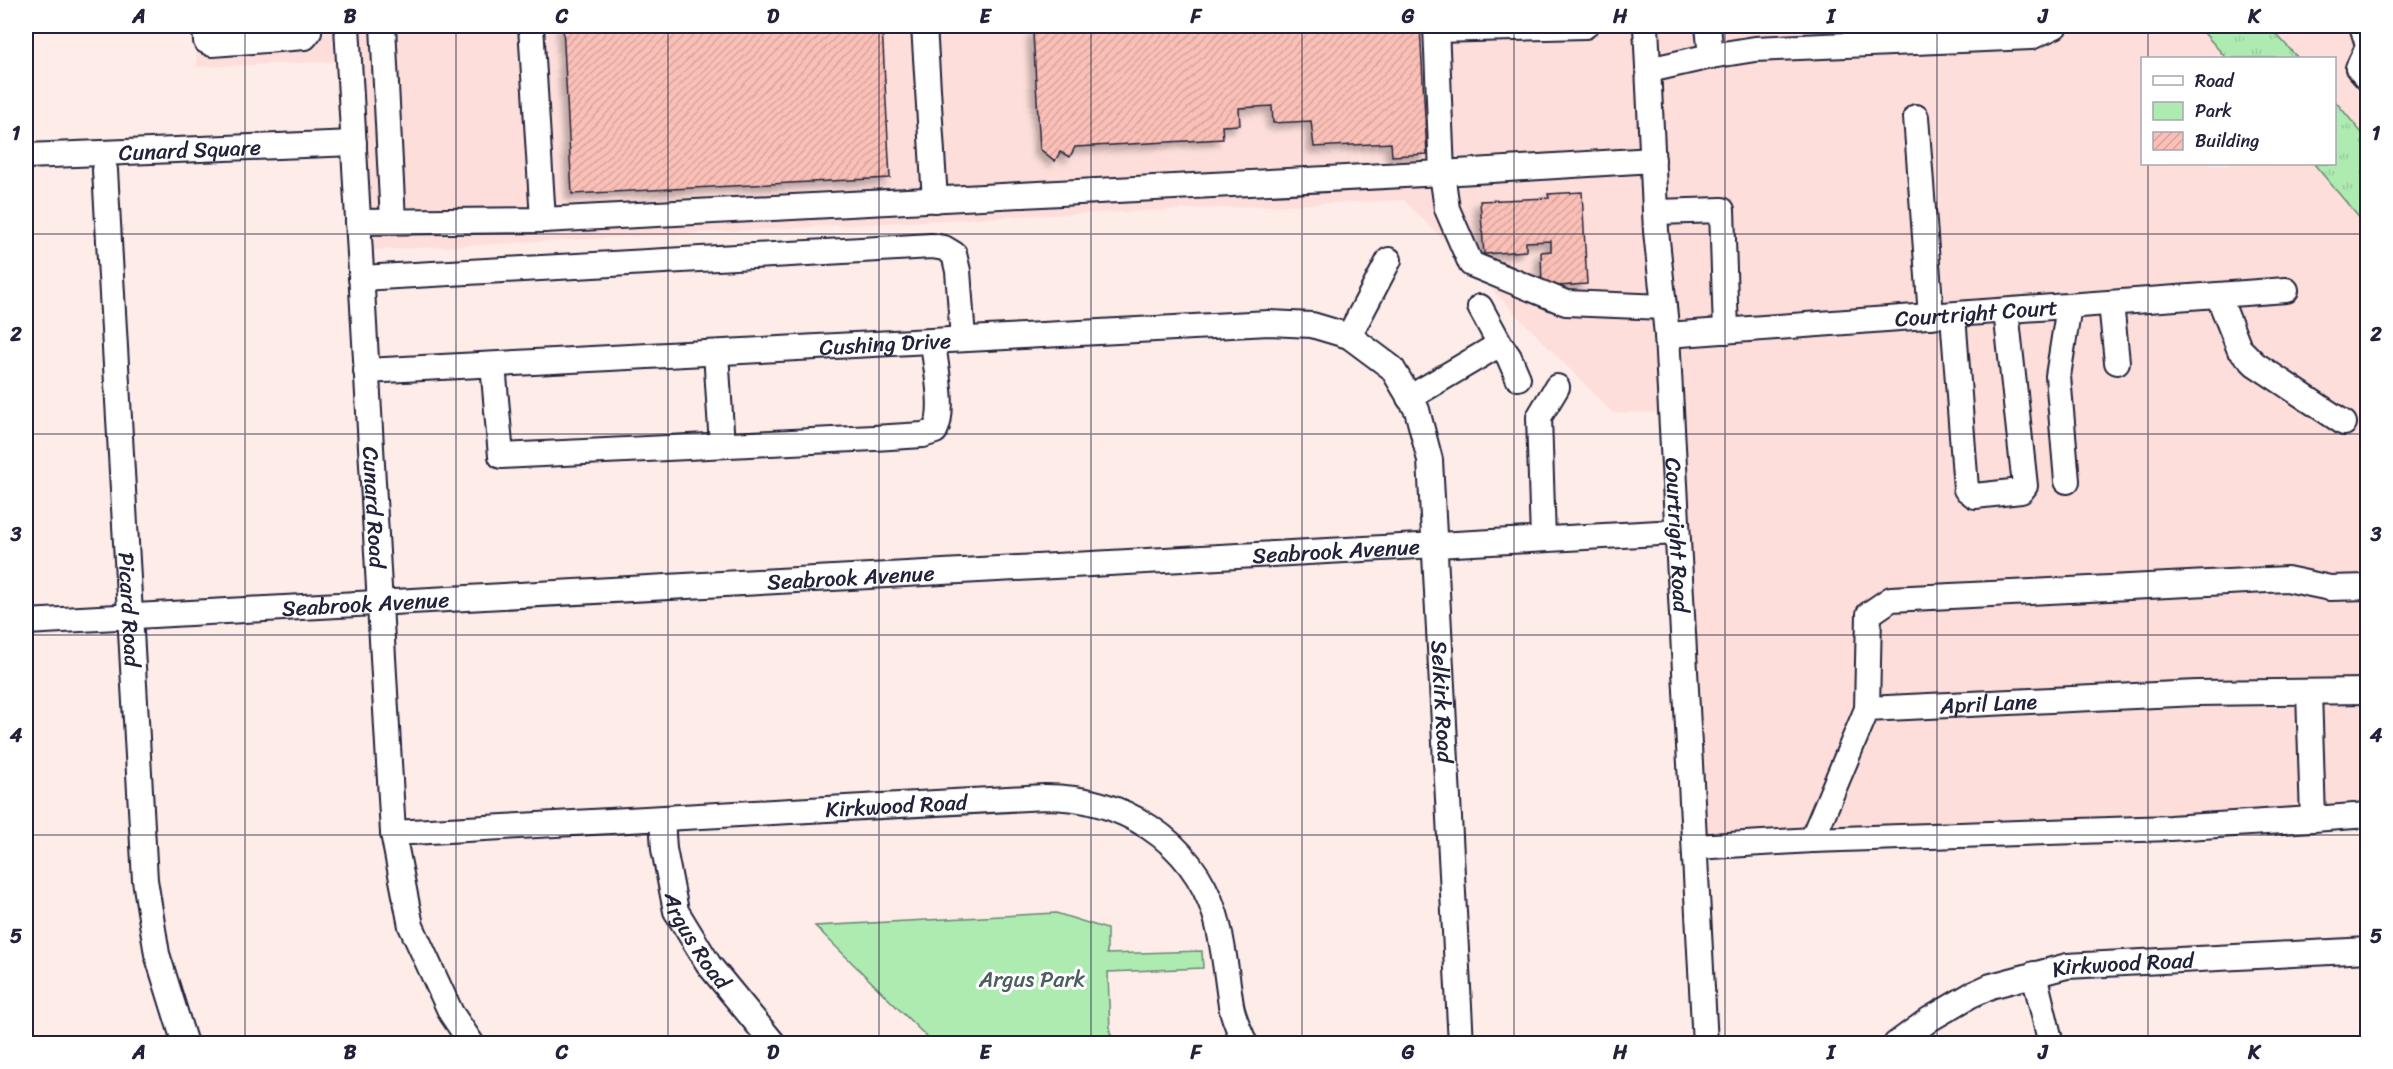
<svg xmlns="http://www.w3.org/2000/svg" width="2393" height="1069" font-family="Sriracha,sans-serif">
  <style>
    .built { fill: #fddeda }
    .grass { fill: url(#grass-tufts); stroke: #688676; stroke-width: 1.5 }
    .green { fill: #aeebb1; stroke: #688676; stroke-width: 1.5 }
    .building { fill: url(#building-hatch); stroke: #22223b; stroke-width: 1.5; filter: url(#shadow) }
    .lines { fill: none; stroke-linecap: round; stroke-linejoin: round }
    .minor-casing { stroke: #22223b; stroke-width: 28 }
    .minor { stroke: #fff; stroke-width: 24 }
    .grid { fill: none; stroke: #22223b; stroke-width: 1.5; stroke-opacity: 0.55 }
    .labels { text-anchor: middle; stroke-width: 6; stroke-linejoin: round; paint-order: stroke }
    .street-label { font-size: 22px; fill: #22223b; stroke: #fff }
    .park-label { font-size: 22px; fill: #4c5e5e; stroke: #fff }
    .neatline { fill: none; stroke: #22223b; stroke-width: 2 }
    .grid-label { font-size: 20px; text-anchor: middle; font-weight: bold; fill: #22223b }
  </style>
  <defs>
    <pattern id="grass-tufts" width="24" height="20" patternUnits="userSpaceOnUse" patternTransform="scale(1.5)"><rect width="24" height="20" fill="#aeebb1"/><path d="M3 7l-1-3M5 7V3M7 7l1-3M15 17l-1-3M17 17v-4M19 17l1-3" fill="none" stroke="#95c999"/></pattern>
    <pattern id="building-hatch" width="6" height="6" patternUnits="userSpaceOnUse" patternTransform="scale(1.5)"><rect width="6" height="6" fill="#fabfb6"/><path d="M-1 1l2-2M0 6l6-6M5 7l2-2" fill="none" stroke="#d6a49d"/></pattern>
    <filter id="shadow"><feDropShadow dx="-5.5" dy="5.5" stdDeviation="3" flood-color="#0004"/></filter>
  </defs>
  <rect width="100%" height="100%" fill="#feece9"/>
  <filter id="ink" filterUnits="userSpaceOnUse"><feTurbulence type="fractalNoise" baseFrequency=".0167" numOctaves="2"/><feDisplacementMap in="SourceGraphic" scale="12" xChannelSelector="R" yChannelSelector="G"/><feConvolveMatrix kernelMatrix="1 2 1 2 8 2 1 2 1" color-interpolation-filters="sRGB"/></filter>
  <g filter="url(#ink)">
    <!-- built -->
    <path class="built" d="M195,26H2198L2226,58H2142V164H2314L2367,227V829L1696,860L1670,412L1613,413L1404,200L982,218L359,251L349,61L197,67Z
      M2262,26H2367V144L2335,107L2334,58H2291Z"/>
    <!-- grass -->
    <path class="grass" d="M2198,26H2269L2298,58H2226Z
      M2335,101L2367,139V227L2314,164H2334Z"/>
    <!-- green -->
    <path class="green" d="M1056,913L1107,929V954L1202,951L1203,968L1108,972L1110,1033L1116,1043H933L815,926Z"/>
    <!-- building -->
    <path class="building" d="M563,26H882L890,178L572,194Z
      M1103,26H1420L1427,154L1392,156L1391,143L1314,147L1311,121L1273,123L1272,106L1239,108L1240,125L1222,126L1223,139L1075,147L1070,157L1060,152L1055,161L1040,149L1033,33H1036V29Z
      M1582,192L1587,284L1542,287L1541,252L1551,251V241L1526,242V251L1484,254L1480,201L1549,198L1548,194Z"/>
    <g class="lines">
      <defs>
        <g id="minor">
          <path d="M205,26L206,41L212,44L305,37L309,32L308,26"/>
          <path id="s1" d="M347,26L393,833L411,926L451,1013L472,1044"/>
          <path d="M383,26L393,221"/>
          <path d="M531,26L543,220"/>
          <path d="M924,26L935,200"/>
          <path d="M1436,26L1442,173L1653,160"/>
          <path id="s2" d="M1646,26L1656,231L1667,335L1705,1044"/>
          <path d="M2362,26L2368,45"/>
          <path d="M1436,30L1585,26"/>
          <path d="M2368,47L2358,68L2368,79"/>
          <path d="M1711,56L1755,49L2031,37L2055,26"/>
          <path d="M1649,70L1711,56L1708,26"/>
          <path d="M1916,117L1931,316"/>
          <path id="s3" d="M26,156L354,143"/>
          <path id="s4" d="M105,170L145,880L157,954L185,1044"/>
          <path d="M1656,212L1722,210L1726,331"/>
          <path d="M358,222L543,220L1442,173L1447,209L1471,264L1566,303L1664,307"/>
          <path d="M361,278L932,246L944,248L954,254L958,271L963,339"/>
          <path d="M2218,295L2239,348L2255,364L2344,423"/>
          <path d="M2111,303L2117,362"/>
          <path d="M1953,315L1966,489L1975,496L2021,491L2025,486L2006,311"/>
          <path id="s5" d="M1667,335L2286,290"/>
          <path d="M1349,336L1389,260"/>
          <path d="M1500,344L1509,357L1518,378"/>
          <path d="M716,353L722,445"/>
          <path d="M493,365L501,456L874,438L923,435L935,431C946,410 935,366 933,341"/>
          <path id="s6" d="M366,371L1269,323L1312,325L1349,336L1392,368L1417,410L1430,460L1461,1044"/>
          <path d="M1409,398L1500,344L1480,307"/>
          <path d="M2067,481L2058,376L2069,306"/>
          <path d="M1543,539L1539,417L1557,387"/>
          <path id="s7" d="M26,622L1677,532"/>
          <path d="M1867,709L1869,614L1891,599L2287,579L2330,588L2368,587"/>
          <path id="s8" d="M662,819L664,849L676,911L709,965L774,1044"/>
          <path d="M2313,819L2368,815"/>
          <path id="s9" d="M393,833L1045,797C1121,797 1191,839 1215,914C1224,943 1226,974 1231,1005C1233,1018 1240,1031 1245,1044"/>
          <path d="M1812,840L2170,828L2313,819L2309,692"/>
          <path id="s10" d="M1695,847L1812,840L1867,709L2197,693L2368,691"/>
          <path d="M2034,974L2051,1044"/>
          <path id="s11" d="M1896,1044L1930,1019L1971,995L1991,986L2067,966L2368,950"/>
        </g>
      </defs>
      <!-- minor casing -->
      <use href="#minor" class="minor-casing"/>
      <!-- minor -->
      <use href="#minor" class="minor"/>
    </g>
  </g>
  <!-- grid -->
  <path class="grid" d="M245,26V1044M456,26V1044M668,26V1044M879,26V1044M1091,26V1044M1302,26V1044M1514,26V1044M1725,26V1044M1937,26V1044M2148,26V58M2148,164V1044M26,234H2368M26,434H2368M26,635H2368M26,835H2368"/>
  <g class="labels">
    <!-- street labels -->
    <g class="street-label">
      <text dy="8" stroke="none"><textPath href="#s3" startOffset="164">Cunard Square</textPath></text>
      <text dy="8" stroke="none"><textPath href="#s5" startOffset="310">Courtright Court</textPath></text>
      <text dy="8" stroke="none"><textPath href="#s6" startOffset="520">Cushing Drive</textPath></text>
      <text dy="8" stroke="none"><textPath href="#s1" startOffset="482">Cunard Road</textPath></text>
      <text dy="8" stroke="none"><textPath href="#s2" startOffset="510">Courtright Road</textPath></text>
      <text dy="8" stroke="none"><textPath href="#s7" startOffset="1312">Seabrook Avenue</textPath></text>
      <text dy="8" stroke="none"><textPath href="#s7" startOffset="826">Seabrook Avenue</textPath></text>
      <text dy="8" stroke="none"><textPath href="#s7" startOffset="340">Seabrook Avenue</textPath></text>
      <text dy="8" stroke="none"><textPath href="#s4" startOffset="440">Picard Road</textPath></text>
      <text dy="8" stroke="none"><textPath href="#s6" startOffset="1382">Selkirk Road</textPath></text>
      <text dy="8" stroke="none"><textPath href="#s10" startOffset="381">April Lane</textPath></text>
      <text dy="8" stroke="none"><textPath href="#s9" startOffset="504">Kirkwood Road</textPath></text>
      <text dy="8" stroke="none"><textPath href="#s8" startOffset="129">Argus Road</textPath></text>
      <text dy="8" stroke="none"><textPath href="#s11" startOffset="246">Kirkwood Road</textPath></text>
    </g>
    <!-- park labels -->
    <g class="park-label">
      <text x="1032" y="987">Argus Park</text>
    </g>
  </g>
  <!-- margin -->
  <rect width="2393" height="1069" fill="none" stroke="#fff" stroke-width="66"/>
  <!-- legend -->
  <rect x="2141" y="57" width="195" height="108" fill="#ffffff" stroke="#a7a7b1" stroke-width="1.5"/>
  <rect x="2153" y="76" width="30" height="9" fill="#ffffff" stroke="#a7a7b1" stroke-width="1.5"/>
  <text x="2195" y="87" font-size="18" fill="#22223b">Road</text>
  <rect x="2153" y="102" width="30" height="18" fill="#aeebb1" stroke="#a7a7b1" stroke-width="1.5"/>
  <text x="2195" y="117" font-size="18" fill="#22223b">Park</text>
  <rect x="2153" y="132" width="30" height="18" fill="url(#building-hatch)" stroke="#a7a7b1" stroke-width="1.5"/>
  <text x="2195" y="147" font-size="18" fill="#22223b">Building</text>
  <rect x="33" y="33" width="2327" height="1003" class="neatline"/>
  <g class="grid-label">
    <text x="139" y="23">A</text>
    <text x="350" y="23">B</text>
    <text x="562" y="23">C</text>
    <text x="773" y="23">D</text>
    <text x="985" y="23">E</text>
    <text x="1196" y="23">F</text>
    <text x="1408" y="23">G</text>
    <text x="1620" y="23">H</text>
    <text x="1831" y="23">I</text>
    <text x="2043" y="23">J</text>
    <text x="2254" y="23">K</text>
    <text x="16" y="140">1</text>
    <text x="2376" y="140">1</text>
    <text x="16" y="341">2</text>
    <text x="2376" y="341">2</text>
    <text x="16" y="541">3</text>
    <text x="2376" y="541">3</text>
    <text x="16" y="742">4</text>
    <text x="2376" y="742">4</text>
    <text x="16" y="943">5</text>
    <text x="2376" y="943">5</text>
    <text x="139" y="1059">A</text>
    <text x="350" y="1059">B</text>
    <text x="562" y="1059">C</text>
    <text x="773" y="1059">D</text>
    <text x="985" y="1059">E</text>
    <text x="1196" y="1059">F</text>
    <text x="1408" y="1059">G</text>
    <text x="1620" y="1059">H</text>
    <text x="1831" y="1059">I</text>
    <text x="2043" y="1059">J</text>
    <text x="2254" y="1059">K</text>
  </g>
</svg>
